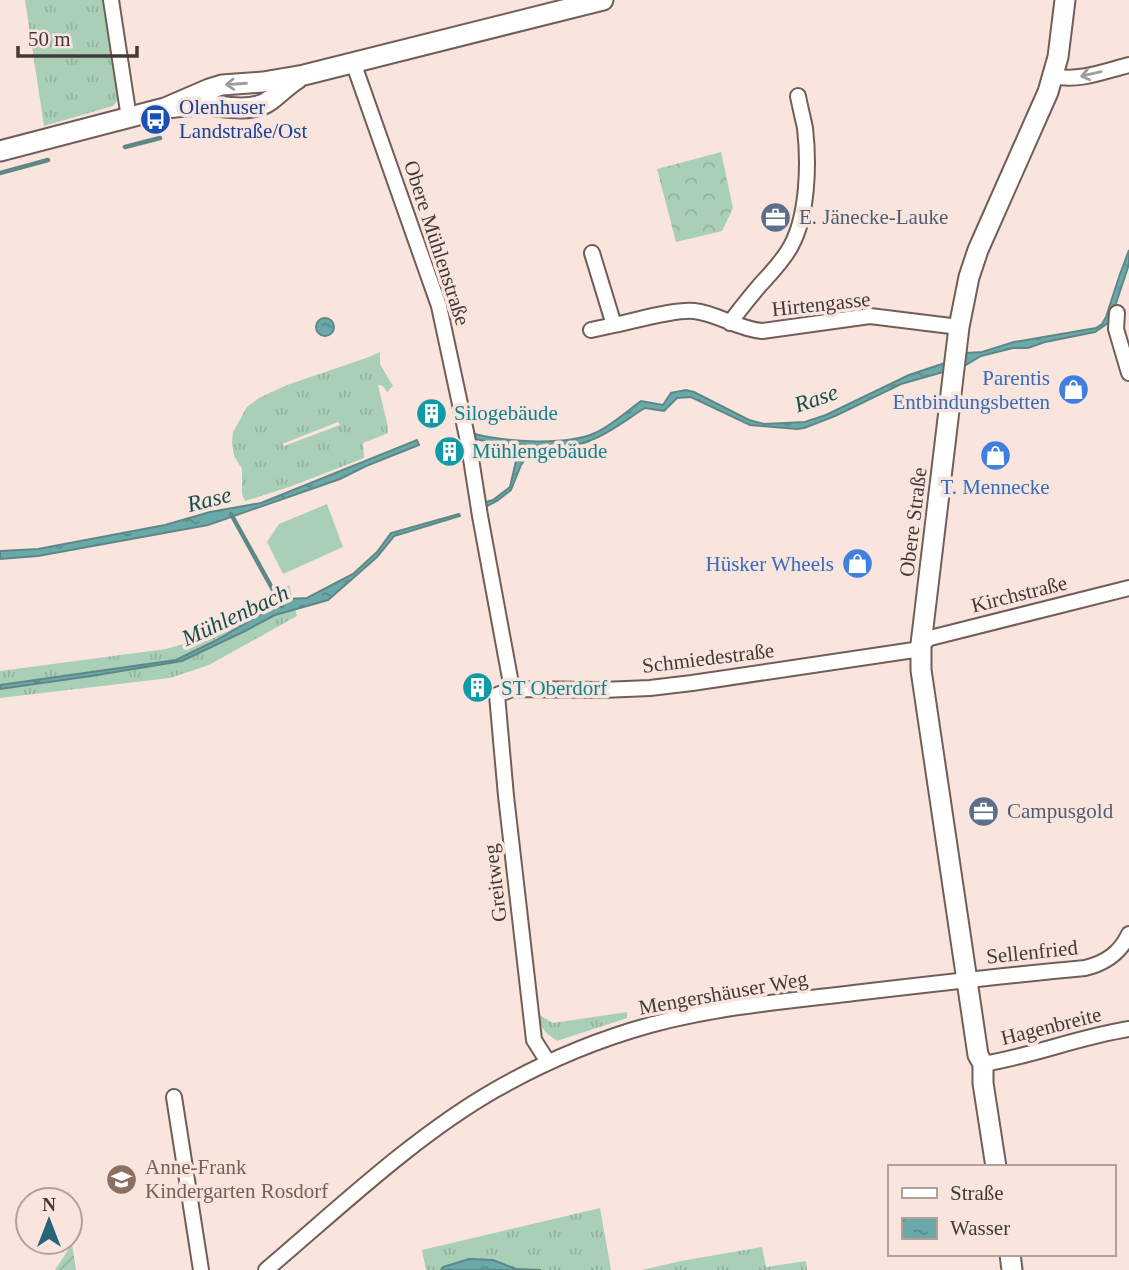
<svg xmlns="http://www.w3.org/2000/svg" width="1129" height="1270" font-family="'Times New Roman',serif">
  <style>
    .grass { fill: url(#grass-tufts); fill-rule: evenodd }
    .forest { fill: url(#forest-crowns) }
    .garden { fill: url(#garden-furrows) }
    .pitch { fill: #aacfb7 }
    .water { fill: url(#water-ripples); stroke: #5e8888; stroke-width: 2 }
    .lines { fill: none; stroke-linecap: round; stroke-linejoin: round }
    .stream { stroke: #5e8888; stroke-width: 4.5 }
    .street-casing { stroke: #705f58; stroke-width: 18 }
    .secondary-casing { stroke: #705f58; stroke-width: 23 }
    .street { stroke: #fff; stroke-width: 14 }
    .secondary { stroke: #fff; stroke-width: 19 }
    .oneway { stroke: #a09c9b }
    .labels { text-anchor: middle; stroke-width: 7; stroke-linejoin: round; paint-order: stroke }
    .transit-label { font-size: 21px; fill: #164399; stroke: #f9e5dd; text-anchor: start }
    .service-label { font-size: 21px; fill: #4e5e75; stroke: #f9e5dd; text-anchor: start }
    .street-label { font-size: 21px; fill: #423a37; stroke: #f9e5dd }
    .shop-label { font-size: 21px; fill: #366cbe; stroke: #f9e5dd; text-anchor: end }
    .culture-label { font-size: 21px; fill: #0d838f; stroke: #f9e5dd; text-anchor: start }
    .education-label { font-size: 21px; fill: #785e54; stroke: #f9e5dd; text-anchor: start }
    .water-label { font-size: 23px; font-style: italic; fill: #164e50; stroke: #f9e5dd }
  </style>
  <defs>
    <pattern id="grass-tufts" width="24" height="20" patternUnits="userSpaceOnUse" patternTransform="scale(1.75)"><rect width="24" height="20" fill="#aacfb7"/><path d="M3 7l-1-3M5 7V3M7 7l1-3M15 17l-1-3M17 17v-4M19 17l1-3" fill="none" stroke="#94b29e"/></pattern>
    <pattern id="forest-crowns" width="20" height="18" patternUnits="userSpaceOnUse" patternTransform="scale(1.75)"><rect width="20" height="18" fill="#aacfb7"/><path d="M2 6a3 3 0 1 1 6 0M12 15a3 3 0 1 1 6 0" fill="none" stroke="#94b29e"/></pattern>
    <pattern id="garden-furrows" width="10" height="10" patternUnits="userSpaceOnUse" patternTransform="scale(1.75)"><rect width="10" height="10" fill="#aacfb7"/><path d="M-1 1l2-2M0 10L10 0M9 11l2-2" fill="none" stroke="#94b29e"/></pattern>
    <pattern id="water-ripples" width="26" height="14" patternUnits="userSpaceOnUse" patternTransform="scale(1.75)"><rect width="26" height="14" fill="#6aa9aa"/><path d="M2 4q2-2 4 0t4 0M15 11q2-2 4 0t4 0" fill="none" stroke="#598b8b"/></pattern>
  </defs>
  <rect width="100%" height="100%" fill="#f9e5dd"/>
  <!-- grass -->
  <path class="grass" d="M25,0H105L120,97L113,106L44,126Z
    M380,352V364L393,386L387,392L383,386L378,385L387,423L388,433L363,443L364,458L292,486L245,501L242,494V469L234,456L232,443L233,432L247,407L259,398L287,385L369,357ZM338,422L340,425L284,446L282,444Z
    M289,585L297,616L209,665L170,678L0,698V671L166,649L211,636Z
    M627,1012V1018L557,1041C547,1034 538,1027 538,1014L553,1023Z
    M600,1208L611,1270H426L422,1250Z
    M762,1247L766,1267L806,1261L807,1270H642L681,1261Z"/>
  <!-- forest -->
  <path class="forest" d="M721,152L733,208L722,231L676,242L657,169Z"/>
  <!-- garden -->
  <path class="garden" d="M72,1244L76,1270H55Z"/>
  <!-- pitch -->
  <path class="pitch" d="M327,504L343,547L283,574L267,542L279,524Z"/>
  <!-- water -->
  <path class="water" d="M1129,250V264L1112,315L1108,323L1095,332L1045,342L1028,348H1013L981,356L964,366L901,384L835,416L804,428L797,429L750,425L691,397L677,398L664,411L645,408C630,417 615,429 598,437C577,448 556,449 533,447L521,465L511,490L497,501L483,508L482,503L493,500L510,487L516,461L527,445L495,443L475,439V434C506,442 566,446 595,433C611,426 627,411 641,401L663,405L671,393L686,390L694,392L749,420L764,424L805,422L826,415L909,375L942,364L966,353L982,352L1014,342L1096,328L1102,324L1106,317L1119,277Z
    M316 327a9 9 0 1 1 18 0a9 9 0 1 1-18 0Z
    M417,440L419,445L366,466L340,479L208,525L38,556L0,559V551L38,549L165,525L210,512L261,503Z
    M459,514L460,516L394,536L377,557L328,600L275,615L245,631L182,661L91,676L0,689V685L176,660L217,640L286,599L307,598L353,574L377,552L391,533Z
    M469,1259L493,1260L516,1269L541,1270H441L443,1267Z"/>
  <g class="lines">
    <!-- stream -->
    <path class="stream" d="M125,147L160,138
      M0,173L48,160
      M231,514L282,606"/>
    <defs>
      <path id="street" d="M111,0L129,118
        M353,62L439,306L469,446L480,516L512,689
        M1054,76C1078,82 1105,71 1129,65
        M592,253L614,325C634,321 675,309 694,311C717,313 737,329 762,331L870,316L959,327
        M1117,313L1116,329L1129,373
        M730,323C739,310 750,297 760,285C771,273 783,261 791,246C808,215 809,163 805,128C803,118 800,107 798,96
        M591,330L614,325
        M548,1062L534,1040L506,796L497,695L512,689L602,690L650,688L692,683L914,650L930,638L1129,588
        M983,1064C1032,1056 1079,1037 1129,1029
        M174,1097L201,1270
        M266,1270C337,1210 413,1137 495,1090C544,1062 596,1040 650,1025C717,1007 786,1001 854,993C931,984 1008,975 1085,968C1106,963 1120,953 1129,934"/>
      <path id="secondary" d="M165,108L209,89L222,85L263,82L304,75L603,0
        M0,151L165,108C178,107 191,105 204,105C222,106 244,111 261,105C272,102 285,86 297,79
        M996,1167L983,1083V1064L978,1055L921,670V644L959,327L969,277L978,250L1048,92L1058,57L1065,0
        M1010,1254L1012,1270"/>
    </defs>
    <!-- street casing -->
    <use href="#street" class="street-casing"/>
    <!-- secondary casing -->
    <use href="#secondary" class="secondary-casing"/>
    <!-- street -->
    <use href="#street" class="street"/>
    <!-- secondary -->
    <use href="#secondary" class="secondary"/>
  </g>
  <!-- one-way arrows -->
  <defs><path id="oneway-shaft" d="M-6 0H5M1.5-3L5.5 0L1.5 3" fill="none" stroke-width="1.6" stroke-linecap="round" stroke-linejoin="round" transform="scale(1.75)"/></defs>
  <g class="oneway">
    <use href="#oneway-shaft" transform="translate(1091 74) rotate(167)"/>
    <use href="#oneway-shaft" transform="translate(236 84) rotate(176)"/>
  </g>
  <!-- icons -->
  <defs>
    <symbol id="bus-disc" viewBox="-11 -11 22 22"><circle r="9.5" fill="#1a4fb4" stroke="#f9e5dd"/><path d="M-5-6H5V4H4V6H2V4H-2V6H-4V4H-5ZM-3.5-4V0h7V-4ZM-3.5 1.2v1.5H-2V1.2ZM2 1.2v1.5H3.5V1.2Z" fill="#fff"/></symbol>
    <symbol id="office-disc" viewBox="-11 -11 22 22"><circle r="9.5" fill="#5c6f8a" stroke="#f9e5dd"/><path d="M-6-3h4V-5.5h4V-3h4V5H-6ZM-1-4.5V-3h2v-1.5ZM-6 0V1H6V0Z" fill="#fff"/></symbol>
    <symbol id="shop-disc" viewBox="-11 -11 22 22"><circle r="9.5" fill="#3f7fe0" stroke="#f9e5dd"/><path d="M-5-2.5h2.3a2.7 3.5 0 0 1 5.4 0H5L5.5 6h-11ZM-1.5-2.5h3a1.5 2.3 0 0 0-3 0Z" fill="#fff"/></symbol>
    <symbol id="building-disc" viewBox="-11 -11 22 22"><circle r="9.5" fill="#0f9aa8" stroke="#f9e5dd"/><path d="M-4-6H4V6H1V3H-1V6H-4ZM-2.5-4.3h1.7v1.8h-1.7ZM.8-4.3h1.7v1.8H.8ZM-2.5-1h1.7V.8h-1.7ZM.8-1h1.7V.8H.8Z" fill="#fff"/></symbol>
    <symbol id="school-disc" viewBox="-11 -11 22 22"><circle r="9.5" fill="#8d6e63" stroke="#f9e5dd"/><path d="M0-5L7-2L0 1L-7-2ZM-4 1L0 2.5L4 1V4Q0 6-4 4Z" fill="#fff"/></symbol>
  </defs>
  <g fill-rule="evenodd">
    <use href="#bus-disc" x="138" y="102" width="35" height="35"/>
    <use href="#office-disc" x="758" y="200" width="35" height="35"/>
    <use href="#shop-disc" x="1056" y="372" width="35" height="35"/>
    <use href="#building-disc" x="414" y="396" width="35" height="35"/>
    <use href="#building-disc" x="432" y="434" width="35" height="35"/>
    <use href="#shop-disc" x="978" y="438" width="35" height="35"/>
    <use href="#shop-disc" x="840" y="546" width="35" height="35"/>
    <use href="#building-disc" x="460" y="670" width="35" height="35"/>
    <use href="#office-disc" x="966" y="794" width="35" height="35"/>
    <use href="#school-disc" x="104" y="1162" width="35" height="35"/>
  </g>
  <g class="labels">
    <!-- transit labels -->
    <g class="transit-label">
      <text x="179" y="114">Olenhuser<tspan x="179" dy="24">Landstraße/Ost</tspan></text>
    </g>
    <!-- service labels -->
    <g class="service-label">
      <text x="799" y="224">E. Jänecke-Lauke</text>
      <text x="1007" y="818">Campusgold</text>
    </g>
    <!-- street labels -->
    <g class="street-label">
      <text transform="translate(437 243) rotate(72)" y="7">Obere Mühlenstraße</text>
      <text transform="translate(821 304) rotate(-6)" y="7">Hirtengasse</text>
      <text transform="translate(913 522) rotate(-83)" y="7">Obere Straße</text>
      <text transform="translate(1019 594) rotate(-14)" y="7">Kirchstraße</text>
      <text transform="translate(708 658) rotate(-7)" y="7">Schmiedestraße</text>
      <text transform="translate(495 883) rotate(-97)" y="7">Greitweg</text>
      <text transform="translate(1032 952) rotate(-6)" y="7">Sellenfried</text>
      <text transform="translate(723 993) rotate(-10)" y="7">Mengershäuser Weg</text>
      <text transform="translate(1051 1026) rotate(-14)" y="7">Hagenbreite</text>
    </g>
    <!-- shop labels -->
    <g class="shop-label">
      <text x="1050" y="385">Parentis<tspan x="1050" dy="24">Entbindungsbetten</tspan></text>
      <text x="995" y="494" text-anchor="middle">T. Mennecke</text>
      <text x="834" y="571">Hüsker Wheels</text>
    </g>
    <!-- culture labels -->
    <g class="culture-label">
      <text x="454" y="420">Silogebäude</text>
      <text x="472" y="458">Mühlengebäude</text>
      <text x="501" y="695">ST Oberdorf</text>
    </g>
    <!-- education labels -->
    <g class="education-label">
      <text x="145" y="1174">Anne-Frank<tspan x="145" dy="24">Kindergarten Rosdorf</tspan></text>
    </g>
    <!-- water labels -->
    <g class="water-label">
      <text transform="translate(816 398) rotate(-19)" y="8">Rase</text>
      <text transform="translate(209 499) rotate(-14)" y="8">Rase</text>
      <text transform="translate(235 615) rotate(-25)" y="8">Mühlenbach</text>
    </g>
  </g>
  <!-- legend -->
  <rect x="888" y="1165" width="228" height="91" fill="#f9e5dd" stroke="#b0a19b" stroke-width="2"/>
  <rect x="902" y="1188" width="35" height="10" fill="#ffffff" stroke="#b0a19b" stroke-width="2"/>
  <text x="950" y="1200" font-size="21" fill="#423a37">Straße</text>
  <rect x="902" y="1218" width="35" height="21" fill="url(#water-ripples)" stroke="#b0a19b" stroke-width="2"/>
  <text x="950" y="1235" font-size="21" fill="#423a37">Wasser</text>
  <!-- north arrow -->
  <g transform="translate(49 1221)"><circle r="33" fill="#f9e5dd" stroke="#b0a19b" stroke-width="2"/>
  <path d="M0-5L12 26L0 18L-12 26Z" fill="#29627b"/>
  <text y="-10" font-size="19" font-weight="bold" text-anchor="middle" fill="#423a37">N</text>
  </g>
  <!-- scale -->
  <path d="M18 46v10h119v-10" fill="none" stroke="#423a37" stroke-width="3.5"/>
  <text x="28" y="46" font-size="21" fill="#423a37" stroke="#f9e5dd" stroke-width="5" paint-order="stroke">50 m</text>
</svg>
